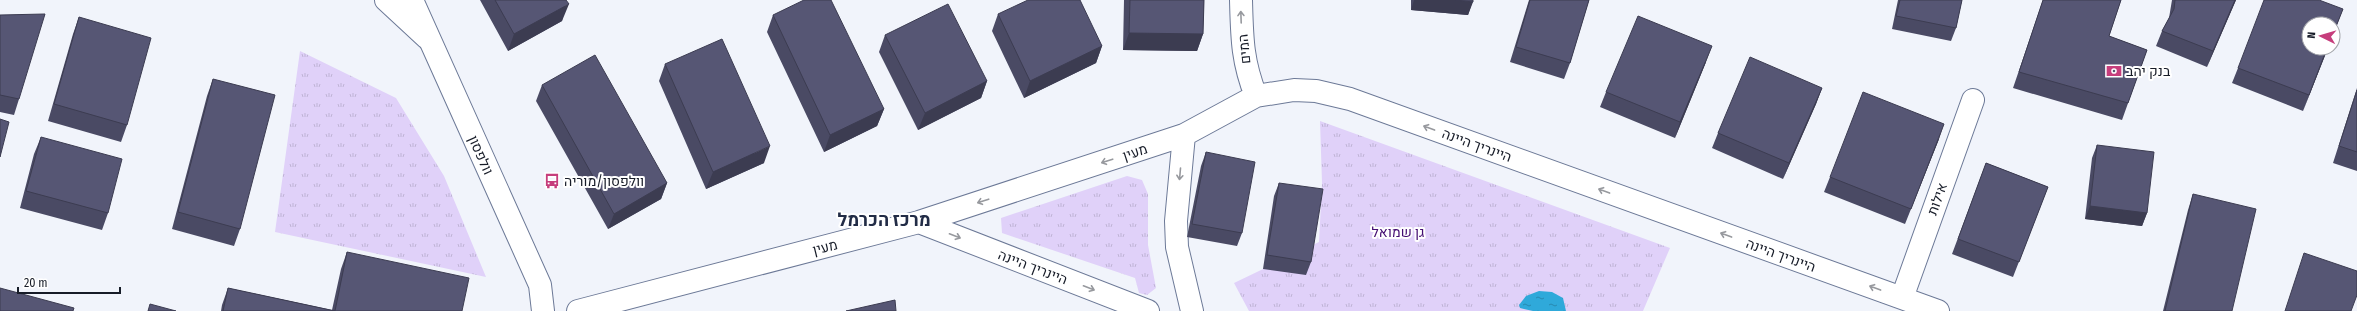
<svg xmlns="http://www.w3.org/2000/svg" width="2357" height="311" font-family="'Fira Sans Condensed',Heebo,sans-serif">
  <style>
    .park { fill: url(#park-tufts) }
    .water { fill: url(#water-ripples) }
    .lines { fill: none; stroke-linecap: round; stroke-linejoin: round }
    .minor-casing { stroke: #6c7997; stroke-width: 24 }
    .tertiary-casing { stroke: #6c7997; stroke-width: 24 }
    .primary-casing { stroke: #6c7997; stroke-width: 24 }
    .minor { stroke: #fff; stroke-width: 22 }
    .tertiary { stroke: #fff; stroke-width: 22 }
    .primary { stroke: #fff; stroke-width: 22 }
    .wall { fill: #4a4a64 }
    .shaded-wall { fill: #3c3c51 }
    .building { fill: #565674; stroke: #3c3c51 }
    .oneway { stroke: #97999e }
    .labels { text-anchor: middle; stroke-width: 4; stroke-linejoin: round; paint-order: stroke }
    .street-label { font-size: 14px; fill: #171c28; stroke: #fff }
    .poi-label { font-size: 14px; fill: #171c28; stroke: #fff; text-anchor: start }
    .park-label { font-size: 14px; fill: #430c71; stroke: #fff }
    .district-label { font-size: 18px; font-weight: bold; fill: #222c46; stroke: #fff }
  </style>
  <defs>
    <pattern id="park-tufts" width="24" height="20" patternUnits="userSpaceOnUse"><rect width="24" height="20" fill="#e0d1f9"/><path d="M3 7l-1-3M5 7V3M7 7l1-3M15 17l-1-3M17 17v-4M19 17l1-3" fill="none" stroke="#bfb3d5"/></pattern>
    <pattern id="water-ripples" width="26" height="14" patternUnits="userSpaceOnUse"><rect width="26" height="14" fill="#2fa9da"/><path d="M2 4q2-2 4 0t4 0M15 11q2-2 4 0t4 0" fill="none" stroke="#2789b1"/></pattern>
  </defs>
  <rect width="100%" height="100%" fill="#f1f4fb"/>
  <!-- park -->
  <path class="park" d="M300,51L396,98L444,176L486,277L275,232Z
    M1320,121L1670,248L1643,311H1249L1234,283L1319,242L1322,183Z
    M1127,176L1142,180L1148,194V245L1156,288L1147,295L1139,293L1135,278L1002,233L1001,218Z"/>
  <!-- water -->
  <path class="water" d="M1539,291L1552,292L1563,298L1566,311H1533L1520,308L1519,305L1526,296Z"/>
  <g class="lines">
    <defs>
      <path id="minor" d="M1241,0C1242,37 1242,61 1256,96
        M1184,135L1176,221L1177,247L1192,311
        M919,222L1148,311
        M1902,298L1973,100
        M578,311L919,222L1184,135L1256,96L1294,90L1316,91L1350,99L1938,311"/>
      <path id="tertiary" d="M412,0L540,285L543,311"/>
      <path id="primary" d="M386,0L427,38"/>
    </defs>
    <!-- minor casing -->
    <use href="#minor" class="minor-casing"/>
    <!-- tertiary casing -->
    <use href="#tertiary" class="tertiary-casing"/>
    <!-- primary casing -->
    <use href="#primary" class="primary-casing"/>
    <!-- minor -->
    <use href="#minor" class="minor"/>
    <!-- tertiary -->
    <use href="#tertiary" class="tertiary"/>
    <!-- primary -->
    <use href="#primary" class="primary"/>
  </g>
  <!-- wall -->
  <path class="wall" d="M480,0H566L562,21L508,51Z
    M1124,0H1204L1203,34L1197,51L1123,50Z
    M1411,0H1473L1468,15L1411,10Z
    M1529,0H1589L1570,63L1564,79L1510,62Z
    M1898,0H1962L1956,28L1951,41L1892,29Z
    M2043,0H2121L2109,36L2147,50L2122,120L2013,88Z
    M2172,0H2236L2207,67L2156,46L2162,31L2169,18Z
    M2343,9L2333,35V24L2328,48L2303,111L2232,83L2238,68Z
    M998,14L1102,46L1096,63L1024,98L992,31Z
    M0,15L19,99L14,115L0,112Z
    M773,15L884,109L877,126L824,152L767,32Z
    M79,17L127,125L121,142L48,121L73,34Z
    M885,35L987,81L981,98L918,130L879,52Z
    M1706,62L1675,138L1600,107L1606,92Z
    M665,64L764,163L706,189L659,81Z
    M213,79L240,229L234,246L172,229L207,96Z
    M542,85L667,183L661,199L608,229L536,101Z
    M1822,88L1816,104L1783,179L1712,148L1718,133Z
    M2357,88V171L2333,163Z
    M41,137L108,213L102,230L20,208L34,154Z
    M1939,139L1905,224L1824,192L1830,177Z
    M2097,145L2147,213L2142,226L2085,219L2092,158Z
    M1206,152L1242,233L1237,246L1187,237L1201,166Z
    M1986,163L2048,187L2013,277L1952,254Z
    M1279,183L1311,262L1306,275L1263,269L1274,196Z
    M2193,194L2232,311H2163L2188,210Z
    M347,252L462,311H221L222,305L228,288L332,310L341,269Z"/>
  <!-- shaded-wall -->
  <path class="shaded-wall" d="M1414,0H1455L1473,2L1468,15L1411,10Z
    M2235,0H2236L2207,67L2213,51Z
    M569,4L562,21L508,51L514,34Z
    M1129,33L1203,34L1197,51L1123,50Z
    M1102,46L1096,63L1024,98L1030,81Z
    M1712,46L1706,62L1675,138L1680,122Z
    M2327,48H2328L2303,111L2309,95Z
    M987,81L981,98L918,130L925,113Z
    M1822,88L1816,104L1783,179L1789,163Z
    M884,109L877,126L824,152L830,135Z
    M1944,124L1939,139L1905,224L1911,209Z
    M770,146L764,163L706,189L713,172Z
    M667,183L661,199L608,229L614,214Z
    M2090,206L2147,213L2142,226L2085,219Z"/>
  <!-- building -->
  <path class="building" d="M495,0H566L569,4L514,34Z
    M804,0H831L884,109L830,135L773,15Z
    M1028,0H1080L1102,46L1030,81L998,14Z
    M1130,0H1204L1203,34L1129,33Z
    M1455,0H1473V2Z
    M1530,0H1589L1570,63L1516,47Z
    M1900,0H1962L1956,28L1896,16Z
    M2043,0H2121L2109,36L2147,50L2128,103L2019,72Z
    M2175,0H2235L2213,51L2162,31L2174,9Z
    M2264,0H2319L2343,9L2333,34V24H2309V48H2327L2309,95L2238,68Z
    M948,4L987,81L925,113L885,35Z
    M45,14L19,99L0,95V15Z
    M1638,16L1712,46L1680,122L1606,92Z
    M79,17L151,38L127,125L54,104Z
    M722,39L770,146L713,172L665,64Z
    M595,55L667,183L614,214L542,85Z
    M1750,57L1822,88L1789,163L1718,133Z
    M213,79L275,95L240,229L178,212Z
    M2357,90V152L2339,146Z
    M1863,92L1944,124L1911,209L1830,177Z
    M0,119L9,122L0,157Z
    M41,137L122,159L108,213L26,191Z
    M2097,145L2154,152L2147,213L2090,206Z
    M1206,152L1255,162L1242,233L1192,224Z
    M1986,163L2048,187L2019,262L1958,239Z
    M1279,183L1323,189L1311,262L1267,255Z
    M2193,194L2256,209L2232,311H2165Z
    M347,252L469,278L462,311H223L228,288L335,311Z
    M2304,253L2357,271V295L2351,311H2285Z
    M0,288L74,308L73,311H0Z
    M895,300L896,311H846Z
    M150,304L176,311H148Z"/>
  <!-- one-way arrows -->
  <defs><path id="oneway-shaft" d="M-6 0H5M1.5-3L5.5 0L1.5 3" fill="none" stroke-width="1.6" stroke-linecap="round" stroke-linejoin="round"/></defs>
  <g class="oneway">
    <use href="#oneway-shaft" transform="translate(1241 17) rotate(-92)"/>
    <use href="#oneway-shaft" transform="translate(1429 128) rotate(-160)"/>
    <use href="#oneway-shaft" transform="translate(1107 161) rotate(162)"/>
    <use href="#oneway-shaft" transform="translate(1180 174) rotate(95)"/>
    <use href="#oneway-shaft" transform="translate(1604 191) rotate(-160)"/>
    <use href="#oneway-shaft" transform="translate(983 201) rotate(162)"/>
    <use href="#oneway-shaft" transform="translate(1726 235) rotate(-160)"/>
    <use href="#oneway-shaft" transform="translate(955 236) rotate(21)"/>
    <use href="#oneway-shaft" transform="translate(1089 288) rotate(21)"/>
    <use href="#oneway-shaft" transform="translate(1875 288) rotate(-160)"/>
  </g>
  <!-- icons -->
  <defs>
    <symbol id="bank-bare" viewBox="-9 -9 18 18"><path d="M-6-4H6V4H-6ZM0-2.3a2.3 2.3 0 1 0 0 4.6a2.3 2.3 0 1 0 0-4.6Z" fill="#c63e7c" stroke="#fff" stroke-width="2.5" paint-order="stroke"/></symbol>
    <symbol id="bus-bare" viewBox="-9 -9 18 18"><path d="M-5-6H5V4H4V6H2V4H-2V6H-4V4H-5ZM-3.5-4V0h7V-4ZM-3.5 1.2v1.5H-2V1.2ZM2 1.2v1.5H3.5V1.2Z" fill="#c63e7c" stroke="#fff" stroke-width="2.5" paint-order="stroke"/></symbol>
  </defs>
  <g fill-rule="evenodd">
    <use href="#bank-bare" x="2103" y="60" width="22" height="22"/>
    <use href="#bus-bare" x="541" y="170" width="22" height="22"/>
  </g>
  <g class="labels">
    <!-- street labels -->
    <g class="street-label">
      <text transform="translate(1244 49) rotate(-96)" y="5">המים</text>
      <text transform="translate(1477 145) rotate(20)" y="5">היינריך היינה</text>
      <text transform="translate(1135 152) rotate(-18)" y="5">מעין</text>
      <text transform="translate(481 155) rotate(66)" y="5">וולפסון</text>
      <text transform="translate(1937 199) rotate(-70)" y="5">אילות</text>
      <text transform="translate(825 247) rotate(-14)" y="5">מעין</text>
      <text transform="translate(1781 255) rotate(20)" y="5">היינריך היינה</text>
      <text transform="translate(1033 267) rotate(21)" y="5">היינריך היינה</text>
    </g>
    <!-- poi labels -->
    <g class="poi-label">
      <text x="2126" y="76">בנק יהב</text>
      <text x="564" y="186">וולפסון/מוריה</text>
    </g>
    <!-- park labels -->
    <g class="park-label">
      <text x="1398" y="237">גן שמואל</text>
    </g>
    <!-- district labels -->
    <g class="district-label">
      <text x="884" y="226">מרכז הכרמל</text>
    </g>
  </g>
  <!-- north arrow -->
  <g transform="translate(2321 36) rotate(275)"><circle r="19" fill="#ffffff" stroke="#a2a4a9"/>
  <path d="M0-3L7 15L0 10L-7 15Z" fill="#c63e7c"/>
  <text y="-6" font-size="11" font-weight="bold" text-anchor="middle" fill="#171c28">N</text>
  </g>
  <!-- scale -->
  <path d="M18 287v6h102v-6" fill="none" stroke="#171c28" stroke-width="2"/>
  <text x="24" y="287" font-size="12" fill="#171c28" stroke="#ffffff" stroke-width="3" paint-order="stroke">20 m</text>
</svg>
